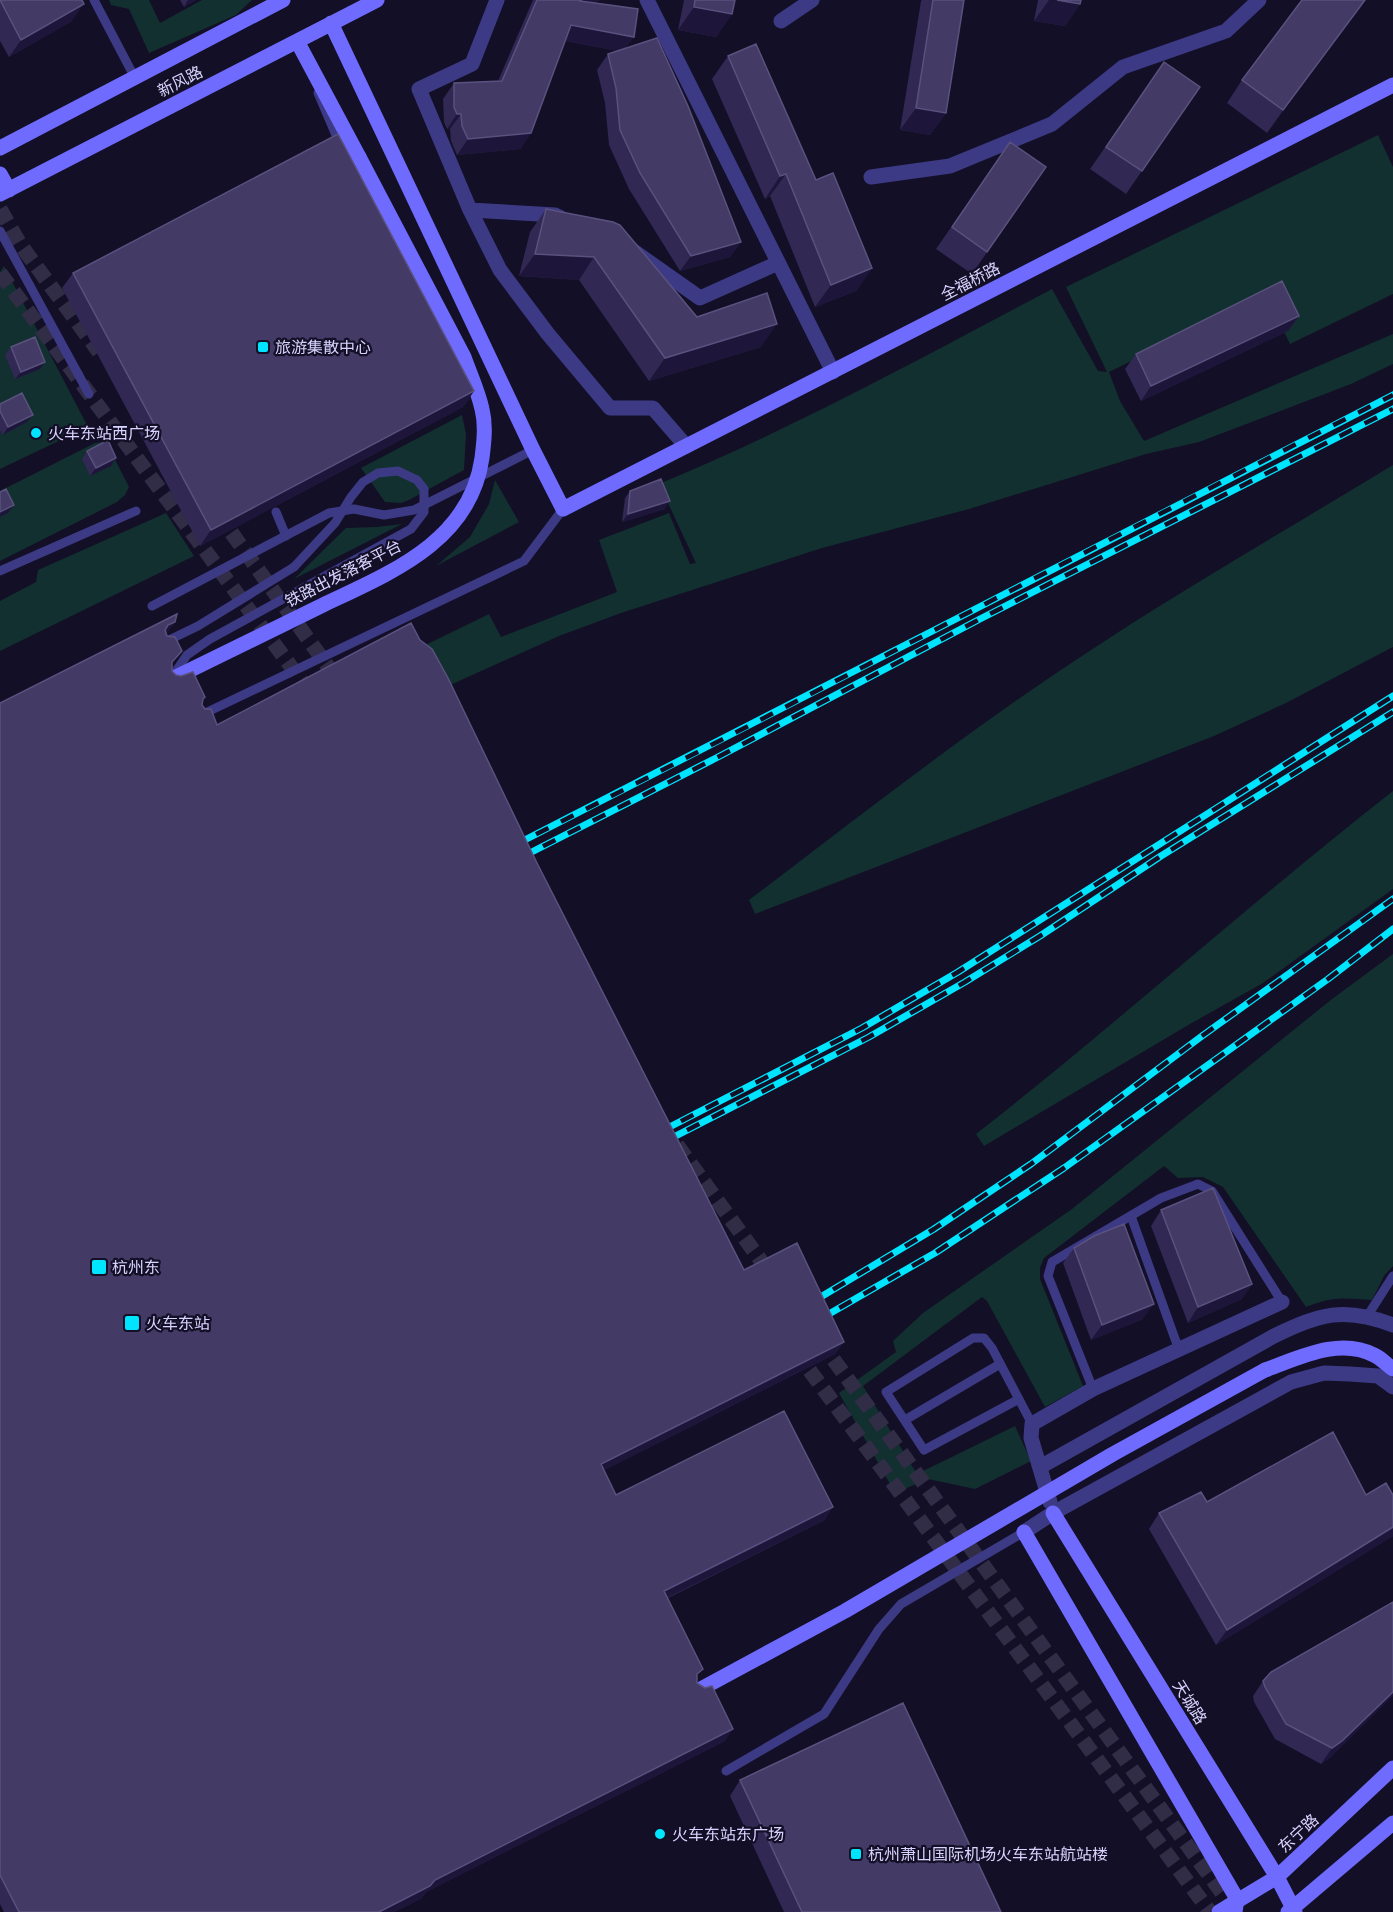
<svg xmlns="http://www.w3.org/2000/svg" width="1393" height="1912" font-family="'Golos Text','Noto Sans SC',sans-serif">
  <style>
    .green { fill: #12302f }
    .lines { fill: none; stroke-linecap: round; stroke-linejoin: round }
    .primary-tunnel { stroke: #312d47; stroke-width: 15; stroke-dasharray: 15 8; stroke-linecap: butt }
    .lane { stroke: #3d3a85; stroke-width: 9 }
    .street { stroke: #3d3a85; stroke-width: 15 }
    .secondary { stroke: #6f6bff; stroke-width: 15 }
    .rail-casing { stroke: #00e5ff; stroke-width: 7 }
    .rail { stroke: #130f26; stroke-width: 4.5; stroke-dasharray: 14; stroke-linecap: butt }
    .lane-bridge { stroke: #3d3a85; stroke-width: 9 }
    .secondary-bridge { stroke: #6f6bff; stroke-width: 15 }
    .wall { fill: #312854 }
    .shaded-wall { fill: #1d163a }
    .building { fill: #433a66; stroke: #5a527e; stroke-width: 1.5 }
    .poi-dot { fill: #00e5ff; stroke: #130f26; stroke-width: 2 }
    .labels { text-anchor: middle; stroke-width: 4.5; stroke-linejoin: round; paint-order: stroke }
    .street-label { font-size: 16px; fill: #d9d4ff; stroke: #130f26 }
    .poi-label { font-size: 16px; fill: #d9d4ff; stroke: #130f26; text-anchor: start }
  </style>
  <rect width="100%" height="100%" fill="#130f26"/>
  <!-- green -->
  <path class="green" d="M109,0H149L160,23L202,0H252L236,15L149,53L129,9L111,5Z
    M1378,135L1393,167V294L1290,344L1266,295L1109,372L1120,401L1144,441L1393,334V364L1351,384L1199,442L1146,454L969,509L822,548L621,613L559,636L439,690L411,652L489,614L501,637L617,592L599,540L669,513L690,564L696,563L659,484C794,428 923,357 1052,289L1098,371L1107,372L1066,287Z
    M4,266L88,427L0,469V272Z
    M462,415L466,434L464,470L409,500L401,503L385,502L361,468Z
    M106,442L129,487L125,495L117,502L0,561V491L95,443Z
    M1393,465V647L1286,703L1214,736L755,914L749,900C848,825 946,748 1049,678C1160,602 1278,535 1393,465Z
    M495,480L519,522L436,566L470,537L489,504Z
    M166,513L194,556L0,651V601L36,582L38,570Z
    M402,524L294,579L346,528L377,527Z
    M1393,791V889L1263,983L1190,1024L984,1146L976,1134C1118,1023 1251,902 1393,791Z
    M1393,954V1266L1384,1276L1372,1300C1345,1298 1332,1296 1306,1307L1223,1187L1203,1177L1178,1178L1164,1166L1044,1258L1040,1268V1279L1083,1386L1045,1407L987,1301L982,1297L863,1386L917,1474L1015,1426L1031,1461L975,1489L928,1479L895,1493L839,1393L896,1352L893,1341L923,1313L1072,1209L1332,999Z"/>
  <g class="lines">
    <!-- primary-tunnel -->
    <path class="primary-tunnel" d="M0,209L20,244L99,352
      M0,273L312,695
      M218,514L339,682
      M677,1145L772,1276
      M820,1341L1236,1912
      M796,1352L1210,1912"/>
    <!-- lane -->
    <path class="lane" d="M94,0L135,78
      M318,93L341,147
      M0,231L89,394
      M276,512L286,536
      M0,571L136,511
      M152,606L329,513L354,509L384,515L414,510L533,450
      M165,642L198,626L294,567
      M201,715L524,561L563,509
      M1131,1216L1179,1350
      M1368,1315L1393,1276
      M1093,1389L1048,1276L1052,1262L1161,1198L1198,1184L1212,1191L1282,1302
      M1019,1399L924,1450L886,1392L973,1338H984L992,1348L1032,1424
      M905,1420L1000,1364
      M726,1771L824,1714L879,1629L901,1604L1024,1532"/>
    <!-- street -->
    <path class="street" d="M497,0L472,64L419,89L470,210L500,270L548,334L610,408H653L686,446
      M647,0L833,372
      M781,21L812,0
      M871,177L950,166L1052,124L1123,67L1226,31L1259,0
      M470,210L555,215L561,218
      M632,250L700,298L778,263
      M1040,1467L1274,1336C1320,1314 1344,1306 1393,1325
      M1050,1502L1031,1438L1032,1424L1093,1389L1282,1302
      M1024,1532L1053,1513L1291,1382L1324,1373L1350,1374L1378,1376L1393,1387"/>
    <!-- secondary -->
    <path class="secondary" d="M331,23L533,450L563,509L1393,85
      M297,41L359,157
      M0,148L283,0
      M0,174L9,190
      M0,194L377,0
      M1265,1370C1299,1358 1339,1337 1374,1355C1381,1358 1387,1365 1393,1369
      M1053,1513L1277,1877L1295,1912
      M1024,1532L1237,1899L1235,1912
      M1219,1912L1277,1877L1393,1768
      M1288,1912L1393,1823"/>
    <defs>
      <path id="rail" d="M511,847C806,698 1098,544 1393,395
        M518,859L718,757L980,619L1393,409
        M656,1134L862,1028L958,972L1393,696
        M662,1143L869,1037L965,982L1040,936L1161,856L1393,712
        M809,1304L934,1229L1031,1164L1202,1036L1393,899
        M815,1322L935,1253L1064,1168L1328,979L1393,929"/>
    </defs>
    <!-- rail casing -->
    <use href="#rail" class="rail-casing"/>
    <!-- rail -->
    <use href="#rail" class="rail"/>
    <!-- lane-bridge -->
    <path class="lane-bridge" d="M172,677L187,655L210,639L411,529L424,512V489L417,480L398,471L378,473L363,482L351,497L335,523L294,567"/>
    <!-- secondary-bridge -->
    <path class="secondary-bridge" d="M172,679C222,654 273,630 323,605C390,573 470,542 482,458C484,442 486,425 482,409C478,391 470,374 464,357L359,157
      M697,1691L845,1611L1113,1454L1265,1370"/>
  </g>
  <!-- wall -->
  <path class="wall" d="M0,0L72,21L9,57L0,41Z
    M180,0H196L184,7Z
    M533,0H600L594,3L625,49L741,242L730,257L680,271L629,189L609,145L605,103L597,70L608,54L618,51L565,41L531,133L520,149L457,155L451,141L450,129H447L444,122L443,99L454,83L498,81Z
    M684,0H735L732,14L716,37L678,30Z
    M922,0H964L946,113L930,135L900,130L921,1Z
    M1038,0H1081L1080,4L1065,26L1034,21Z
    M1365,0L1267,133L1227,103L1242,80Z
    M728,56L816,180L872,268L856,291L815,307L770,196L765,199L712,79Z
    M1164,62L1200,87L1126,194L1090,169Z
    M1010,142L1046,167L972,274L936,249Z
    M546,209L697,317L761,347L649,381L579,280L519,276L530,232Z
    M73,273L474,391L463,407L200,546L62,288Z
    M1299,316L1288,331L1141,401L1125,369L1136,354Z
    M11,347L45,362L40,369L15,379L5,355Z
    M0,404L27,422L3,435L0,430Z
    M87,451L116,458L111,466L90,476L82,459Z
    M630,491L665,509L622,522L625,498Z
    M175,622L166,634L172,665V671L203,701L202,705L217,725L537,863L744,1270L844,1342L835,1354L604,1470L616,1495L825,1520L668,1598L697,1678V1683L725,1741L426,1892L422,1898L394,1912H4L0,1904V703Z
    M1161,1210L1252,1284L1242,1299L1188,1323L1151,1226Z
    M1074,1248L1143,1319L1091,1340L1063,1263Z
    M1366,1495H1393V1536L1216,1645L1149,1529L1159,1513L1207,1502Z
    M1393,1602L1331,1757L1321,1764L1275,1739L1254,1702L1253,1696L1263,1681Z
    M740,1780L1001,1912H784L730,1796Z"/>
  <!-- shaded-wall -->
  <path class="shaded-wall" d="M188,0H196L184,7Z
    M581,0H600L569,16Z
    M1049,0H1057L1080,4L1065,26L1034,21Z
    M1365,0H1366L1267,133L1283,110Z
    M84,4L72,21L9,57L21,40Z
    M694,7L732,14L716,37L678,30Z
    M571,25L634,37L623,52L560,40Z
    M916,108L946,113L930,135L900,130Z
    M457,114H461L450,129H447Z
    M531,133L520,149L457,155L468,139Z
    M786,174L770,196L765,199L780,176Z
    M741,242L730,257L680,271L691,256Z
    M535,254L594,257L579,280L519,276Z
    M872,268L856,291L815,307L831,285Z
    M1299,316L1288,331L1141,401L1151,386Z
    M777,324L761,347L649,381L665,358Z
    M45,362L40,369L15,379L21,372Z
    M474,391L463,407L200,546L211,530Z
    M33,415L27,422L3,435L8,427Z
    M116,458L111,466L90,476L96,468Z
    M670,501L665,509L622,522L628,514Z
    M14,505L8,513L0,517V512Z
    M175,622L166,634L160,637L168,625Z
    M1252,1284L1242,1299L1188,1323L1198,1307Z
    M1154,1304L1143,1319L1091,1340L1102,1325Z
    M844,1342L835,1354L592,1476L601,1464Z
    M833,1507L825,1520L656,1603L664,1591Z
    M1393,1527V1536L1216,1645L1227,1630Z
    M1393,1692V1696L1331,1757L1321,1764L1332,1748Z
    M733,1729L725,1741L426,1892L422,1898L394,1912H379L435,1880Z"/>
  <!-- building -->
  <path class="building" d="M0,0H82L84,4L21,40Z
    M537,0H581L580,1L638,9L634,37L571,25L531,133L468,139L462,126L461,114H457L454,107V83L502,81Z
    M695,0H735L732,14L694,7Z
    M933,0H964L946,113L916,108Z
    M1057,0H1081L1080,4Z
    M1302,0H1365L1283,110L1242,80Z
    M657,38L688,106L741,242L691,256L640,173L620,130L616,88L608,54Z
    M756,44L816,180L833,173L872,268L831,285L786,174L780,176L728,56Z
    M1164,62L1200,87L1142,171L1106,147Z
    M338,134L474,391L211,530L73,273Z
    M1010,142L1046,167L987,252L952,227Z
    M546,209L613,222L620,225L697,317L767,293L777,324L665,358L594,257L535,254Z
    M1282,281L1299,316L1151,386L1136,354Z
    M35,337L45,362L21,372L11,347Z
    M22,393L33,415L8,427L0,411V404Z
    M108,440L116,458L96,468L87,451Z
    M661,479L670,501L628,514L630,491Z
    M6,489L14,505L0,512V492Z
    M177,614L175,622L168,625L165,630L167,636L175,637L182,651L172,662V671L176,675L181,676L193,672L205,697L203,699L202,705L205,709H211L217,725L411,623L420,640L432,649L448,678L537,863L744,1270L797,1243L844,1342L601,1464L616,1495L784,1411L833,1507L664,1591L703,1669L697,1674V1683L705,1688L712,1686L733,1729L435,1880L430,1886L379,1912H19L0,1875V703Z
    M1213,1188L1252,1284L1198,1307L1161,1210Z
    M1124,1224L1154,1304L1102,1325L1074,1248L1094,1236Z
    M1333,1432L1366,1495L1386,1483L1393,1495V1527L1227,1630L1159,1513L1201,1492L1207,1502Z
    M1393,1602V1692L1342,1741L1332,1748L1286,1724L1265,1687L1263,1681L1271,1672Z
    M903,1703L1001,1912H802L740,1780Z"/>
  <!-- markers -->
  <g class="poi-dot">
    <rect x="257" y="341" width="12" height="12" rx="3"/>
    <circle cx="36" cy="433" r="6"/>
    <rect x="91" y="1259" width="16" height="16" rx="3"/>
    <rect x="124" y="1315" width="16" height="16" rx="3"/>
    <circle cx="660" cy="1834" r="6"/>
    <rect x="850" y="1848" width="12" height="12" rx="3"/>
  </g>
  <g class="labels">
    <!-- street labels -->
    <g class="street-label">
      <text transform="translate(180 81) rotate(-27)" y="6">新风路</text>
      <text transform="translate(970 281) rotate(-27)" y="6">全福桥路</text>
      <text transform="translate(343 573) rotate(-27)" y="6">铁路出发落客平台</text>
      <text transform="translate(1190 1702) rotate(58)" y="6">天城路</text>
      <text transform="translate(1298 1833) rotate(-43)" y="6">东宁路</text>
    </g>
    <!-- poi labels -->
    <g class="poi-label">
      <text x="275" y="353">旅游集散中心</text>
      <text x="48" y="439">火车东站西广场</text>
      <text x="112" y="1273">杭州东</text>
      <text x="146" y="1329">火车东站</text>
      <text x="672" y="1840">火车东站东广场</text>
      <text x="868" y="1860">杭州萧山国际机场火车东站航站楼</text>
    </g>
  </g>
</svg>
